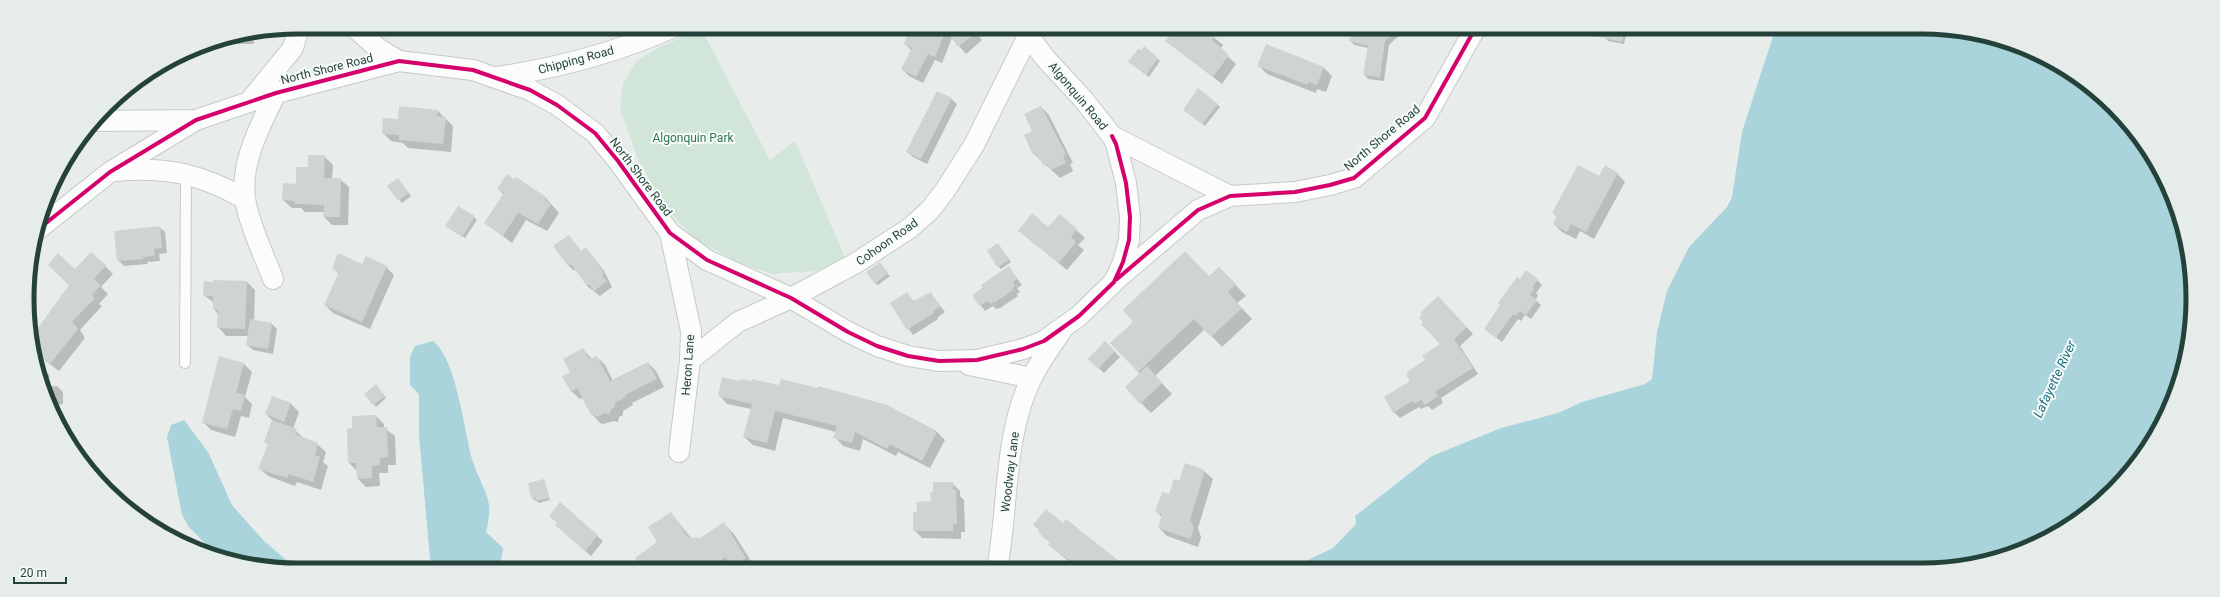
<svg xmlns="http://www.w3.org/2000/svg" width="2220" height="597" font-family="Roboto,sans-serif">
  <style>
    .green { fill: #d1e6d8 }
    .water { fill: #a9d4db }
    .shadow { fill: #0003 }
    .building { fill: #cfd4d2 }
    .lines { fill: none; stroke-linecap: round; stroke-linejoin: round }
    .service-casing { stroke: #c5cac8; stroke-width: 12 }
    .minor-casing { stroke: #c5cac8; stroke-width: 22 }
    .service { stroke: #fcfcfc; stroke-width: 10 }
    .minor { stroke: #fcfcfc; stroke-width: 20 }
    .cycleway-casing { stroke: #f7fbf9; stroke-width: 6 }
    .cycleway { stroke: #d6006c; stroke-width: 4 }
    .labels { text-anchor: middle; stroke-width: 4; stroke-linejoin: round; paint-order: stroke }
    .street-label { font-size: 12px; fill: #24423a; stroke: #f7fbf9 }
    .park-label { font-size: 12px; fill: #2d7a4b; stroke: #f7fbf9 }
    .water-label { font-size: 13px; font-style: italic; fill: #1c6f80; stroke: #f7fbf9 }
    .rim { fill: none; stroke: #24423a; stroke-width: 5 }
  </style>
  <rect width="100%" height="100%" fill="#e8edeb"/>
  <!-- green -->
  <path class="green" d="M701,28L770,160L795,141L845,258L816,271L772,274L737,262L694,238L667,209L638,160L620,108L623,83L636,62L654,50Z"/>
  <!-- water -->
  <path class="water" d="M1776,27H1922L1974,32L2025,48L2072,73L2113,106L2147,147L2172,194L2188,245L2193,298L2188,351L2165,419L2113,491L2041,542L1957,568L1297,569L1304,562L1333,548L1356,524L1355,516L1432,456L1501,428L1558,413L1582,402L1645,384L1652,379L1657,332L1667,291L1689,247L1727,207L1732,197L1742,132Z
    M433,341C457,360 464,431 473,462C477,476 487,491 489,505C490,515 488,523 486,532L503,548L501,561L496,570H431L419,435V394L410,385V357L415,346Z
    M184,420L208,452L232,505L264,541L298,570L246,565L217,556L189,527L182,515L167,437L171,425Z"/>
  <!-- shadow -->
  <path class="shadow" d="M458,27H476V30Z
    M912,27H972L982,40L966,54L952,38L942,63L935,60L923,83L909,76L902,69L912,51L905,44Z
    M1177,27L1204,29L1223,45L1220,49L1236,64L1222,84L1166,41Z
    M1353,27H1415L1408,34L1405,30L1389,45L1384,81L1368,79L1364,74L1368,48L1354,45L1350,40Z
    M1608,27H1628L1624,44L1608,41L1606,38Z
    M253,31L254,44H228L223,39Z
    M1144,48L1160,61L1149,77L1132,64Z
    M1259,66L1324,68L1332,76L1326,92L1317,89L1316,93L1267,74Z
    M951,99L957,104L927,164L913,157L907,151Z
    M1217,104L1220,107L1205,126L1187,112Z
    M1041,107L1049,115L1073,163L1070,164L1073,171L1060,178L1034,154L1025,136L1033,131Z
    M438,111L453,126L451,152L408,148L403,143L391,141L383,133L399,120Z
    M324,156L333,165L332,179H340L349,187L348,225H332L324,217V212H305L301,208H292L283,200L309,168Z
    M1617,173L1625,182L1594,239L1580,231L1576,239L1562,232L1554,224L1558,218L1553,213L1599,177Z
    M516,178L546,198L559,213L547,231L526,220L512,243L485,223L504,195L498,189Z
    M400,182L411,196L402,203L389,186Z
    M1060,216L1085,238L1078,245L1084,250L1067,270L1020,231L1048,228Z
    M474,217L477,220L465,238L449,228Z
    M159,227L165,232L167,253L159,254L160,261L147,262L148,264L124,266L118,260Z
    M569,236L581,252L586,248L604,271L612,287L600,296L587,286L576,269L574,271L568,265Z
    M998,244L1011,262L1001,269L998,266Z
    M363,265L386,267L394,275L370,329L333,313L325,305L339,274L333,268Z
    M105,266L113,274L101,287L108,294L99,304L102,306L80,330L85,338L59,371L35,353L33,336L70,285L75,270Z
    M882,266L890,276L878,285L875,283Z
    M1009,268L1022,285L1017,288L1020,292L1017,294L1018,296L1000,308L996,309L993,306L985,311L973,295Z
    M1209,278L1230,279L1246,296L1237,303L1252,319L1222,347L1205,329L1155,376L1172,394L1151,413L1141,403L1140,374L1112,343Z
    M1520,280H1537L1542,285L1536,293L1538,296L1535,300L1541,305L1531,319L1525,315L1521,321L1518,319L1502,342L1485,329Z
    M247,282L255,290L254,321L272,324L277,329L273,354L253,350L247,345L249,336H226L218,327V314L214,309V303L204,295Z
    M930,293L945,312L938,317V319L913,335L891,303L906,294L914,301Z
    M1444,303L1473,334L1460,346L1478,374L1441,398L1443,403L1432,410L1428,406L1421,409L1419,407L1400,418L1394,412L1426,360L1442,344L1424,322Z
    M1105,342L1120,357L1104,373L1089,359Z
    M583,349L592,359L597,357L605,365L613,381L648,363L656,371L664,387L632,403L633,405L623,411V415L619,417L618,422L614,421L603,424L600,423L592,414L583,398L580,399L571,391V373Z
    M244,364L252,372L245,397L252,404L249,418L241,416L235,437L211,430L203,422Z
    M45,370L50,376L43,386L37,371Z
    M741,382L887,406L937,432L945,440L930,468L898,452L896,456L863,439L860,451L843,446L835,437L836,432L783,418L775,451L753,445L744,437L751,409L727,404L719,395Z
    M57,386L63,392V404L57,405L58,419H55L43,387Z
    M378,388L386,398L376,407L374,404Z
    M273,397L291,404L299,412L293,429L304,438L317,444L326,452L323,462L328,466L321,490L297,482L295,486L268,476L259,468L268,445L265,442L273,421L266,414Z
    M376,416L384,424V428L395,436L396,465H388V473H379L380,486L366,487L358,479L357,471L349,463L353,429Z
    M1204,471L1213,479L1198,528L1201,537L1198,547L1167,536L1159,528L1162,517L1157,512L1180,482Z
    M544,480L550,500L539,503L532,498Z
    M952,483L960,491V496L964,500L965,532H961V539L922,538L914,530L918,513L932,502L934,493Z
    M560,504L603,541L591,556L562,530L558,523Z
    M671,513L691,538L700,539L724,524L734,534L756,569L644,570Z
    M1064,524L1126,569L1073,565L1049,545Z"/>
  <!-- building -->
  <path class="building" d="M910,27H984L958,47L946,30L935,57L928,54L916,77L901,69L912,48L904,44Z
    M1176,27H1203L1215,36L1212,40L1229,55L1213,77L1165,41Z
    M1352,27H1399L1385,41L1380,77L1363,75L1368,46L1349,41Z
    M1581,27H1625L1622,42L1580,33Z
    M1266,44L1324,67L1317,85L1309,82L1308,85L1257,66Z
    M1144,46L1158,58L1146,75L1128,62L1138,49L1141,50Z
    M1198,88L1218,104L1202,124L1183,110Z
    M937,91L952,98L921,159L906,152Z
    M399,106L438,110L437,116L446,117L443,144L399,140V135L382,134L383,118L398,119Z
    M1041,106L1066,154L1063,156L1066,163L1051,170L1047,164L1044,166L1035,153L1033,155L1024,135L1032,131L1024,114Z
    M308,155H325L324,178H341L340,217H323L324,205L295,204V201L282,200L283,183L296,184V167H308Z
    M1578,165L1599,176L1605,165L1618,173L1586,232L1571,224L1567,232L1553,224L1557,216L1552,213Z
    M507,174L514,179L516,177L546,197L545,200L551,204L538,224L518,213L503,236L484,223L504,193L497,189Z
    M398,178L409,193L398,201L387,186Z
    M458,206L475,216L462,237L445,226Z
    M1032,213L1048,227L1060,214L1077,229L1071,237L1076,242L1059,263L1018,231Z
    M160,226L162,248L154,249L155,256L143,257V259L117,261L114,231Z
    M569,235L581,251L586,247L604,273L602,275L607,281L594,291L589,284L587,286L571,264L568,266L553,246Z
    M998,243L1009,260L997,267L987,250Z
    M1185,251L1209,276L1219,267L1236,284L1228,292L1242,308L1211,337L1194,319L1138,372L1110,343L1133,322L1123,310Z
    M91,252L106,265L94,279L101,285L92,295L95,298L72,322L78,329L50,364L35,352L33,335L69,285L48,265L58,253L75,269Z
    M338,253L362,264L366,256L387,266L362,322L324,305L339,272L332,269Z
    M880,262L888,273L875,284L866,272Z
    M1009,266L1017,279L1013,282L1015,286L1012,288L1013,290L994,303L993,302L990,304L988,301L979,306L972,295L983,288L981,285Z
    M1526,270L1538,279L1532,288L1534,290L1530,295L1537,300L1526,315L1520,311L1516,316L1513,314L1496,338L1484,329L1500,305L1498,303L1517,277L1520,279Z
    M213,280L247,281L245,329L217,328L218,310L213,309V296H203L204,281L213,282Z
    M907,292L913,301L931,292L940,307L933,311L934,313L907,330L890,303Z
    M1438,296L1467,327L1454,339L1473,368L1435,392L1438,396L1425,405L1421,400L1414,404L1412,401L1393,413L1384,397L1410,381L1406,375L1408,374L1407,372L1425,360L1422,356L1440,344L1421,324L1423,322L1419,318L1422,315L1420,313Z
    M250,319L272,323L268,349L246,345Z
    M1105,341L1115,351L1098,369L1088,359Z
    M583,348L589,359L597,356L610,381L648,362L657,379L625,395L626,397L615,403V407L611,409L609,415L605,413L597,417L593,414L591,415L577,388L571,392L562,376L570,372L563,359Z
    M219,356L244,363L236,393L245,395L241,411L233,409L227,429L202,423Z
    M1147,366L1162,383L1140,404L1125,387Z
    M722,377L740,381V379L752,381V379L779,385L781,379L818,388L819,386L887,405L937,431L922,461L890,444L887,449L855,432L852,443L833,438L837,426L775,411L767,443L743,437L752,404L718,396Z
    M376,384L385,396L373,405L364,394Z
    M272,396L291,403L284,422L265,414Z
    M376,415L377,427H387L388,457L380,458V465L372,466V478L357,479L356,463H348L347,429L352,428V416Z
    M272,420L297,429L295,434L318,443L315,455L320,457L313,482L289,474L287,478L258,469L268,444L264,442Z
    M1185,463L1205,470L1190,520L1194,528L1190,539L1158,528L1162,514L1155,512L1162,492L1169,494L1174,479L1179,481Z
    M544,479L549,498L536,501L535,497L531,498L528,483Z
    M933,482H953V490H956L957,524L953,525V531H913V512H917L916,502L931,501L930,492H933Z
    M560,502L598,535L585,551L555,525L557,523L549,516Z
    M1046,509L1063,523L1066,519L1129,569H1069L1073,563L1048,545L1050,543L1044,538L1038,532L1039,530L1033,525Z
    M671,512L688,537L700,538L724,522L746,558L732,567L725,557L712,569L642,570L635,558L657,542L648,527Z"/>
  <g class="lines">
    <defs>
      <path id="service" d="M185,363L186,173"/>
      <path id="minor" d="M354,27L379,49L399,61
        M1022,27L1045,58L1083,99L1112,136L1230,196
        M497,77C559,68 618,52 674,27
        M249,102L293,48L299,27
        M95,121L196,120
        M115,171C166,166 201,174 245,199
        M36,231L110,172L196,120L276,93L399,61L473,70L530,90L557,105L595,133L618,161L670,233L707,260L791,298L848,332L877,346L908,356L939,361L977,360L1023,349L1044,341L1079,316L1114,282L1123,262L1129,240L1130,217L1126,183L1116,144L1112,136
        M670,233L691,331L690,360L679,452
        M273,279C264,255 251,229 246,204C238,166 260,126 276,93
        M1117,279L1198,210L1230,196L1295,192L1330,185L1354,178L1425,118L1476,27
        M690,360L738,322L791,298L856,263L910,228L930,210L944,192L974,145L1028,36
        M969,365L1032,378
        M997,569C1009,506 1003,436 1032,377C1040,362 1050,347 1060,333"/>
    </defs>
    <!-- service casing -->
    <use href="#service" class="service-casing"/>
    <!-- minor casing -->
    <use href="#minor" class="minor-casing"/>
    <!-- service -->
    <use href="#service" class="service"/>
    <!-- minor -->
    <use href="#minor" class="minor"/>
    <defs>
      <path id="cycleway" d="M36,231L110,172L196,120L276,93L399,61L473,70L530,90L557,105L595,133L618,161L670,233L707,260L791,298L848,332L877,346L908,356L939,361L977,360L1023,349L1044,341L1079,316L1114,282L1123,262L1129,240L1130,217L1126,183L1116,144L1112,136
        M1117,279L1198,210L1230,196L1295,192L1330,185L1354,178L1425,118L1476,27"/>
    </defs>
    <!-- cycleway casing -->
    <use href="#cycleway" class="cycleway-casing"/>
    <!-- cycleway -->
    <use href="#cycleway" class="cycleway"/>
  </g>
  <g class="labels">
    <!-- street labels -->
    <g class="street-label">
      <text transform="translate(576 60) rotate(-15)" y="4">Chipping Road</text>
      <text transform="translate(327 69) rotate(-14)" y="4">North Shore Road</text>
      <text transform="translate(1078 96) rotate(50)" y="4">Algonquin Road</text>
      <text transform="translate(1382 138) rotate(-40)" y="4">North Shore Road</text>
      <text transform="translate(641 177) rotate(53)" y="4">North Shore Road</text>
      <text transform="translate(887 242) rotate(-35)" y="4">Cohoon Road</text>
      <text transform="translate(688 365) rotate(-86)" y="4">Heron Lane</text>
      <text transform="translate(1010 472) rotate(-83)" y="4">Woodway Lane</text>
    </g>
    <!-- park labels -->
    <g class="park-label">
      <text x="693" y="142">Algonquin Park</text>
    </g>
    <!-- water labels -->
    <g class="water-label">
      <text transform="translate(2054 379) rotate(-65)" y="5">Lafayette River</text>
    </g>
  </g>
  <!-- crop -->
  <path d="M0 0H2220V597H0ZM298 34H1922A264 264 0 0 1 2186 298V299A264 264 0 0 1 1922 563H298A264 264 0 0 1 34 299V298A264 264 0 0 1 298 34Z" fill="#e6ecea" fill-rule="evenodd"/>
  <path class="rim" d="M298 34H1922A264 264 0 0 1 2186 298V299A264 264 0 0 1 1922 563H298A264 264 0 0 1 34 299V298A264 264 0 0 1 298 34Z"/>
  <!-- scale -->
  <path d="M14 577v6h52v-6" fill="none" stroke="#24423a" stroke-width="2"/>
  <text x="20" y="577" font-size="12" fill="#24423a" stroke="#f7fbf9" stroke-width="3" paint-order="stroke">20 m</text>
</svg>
